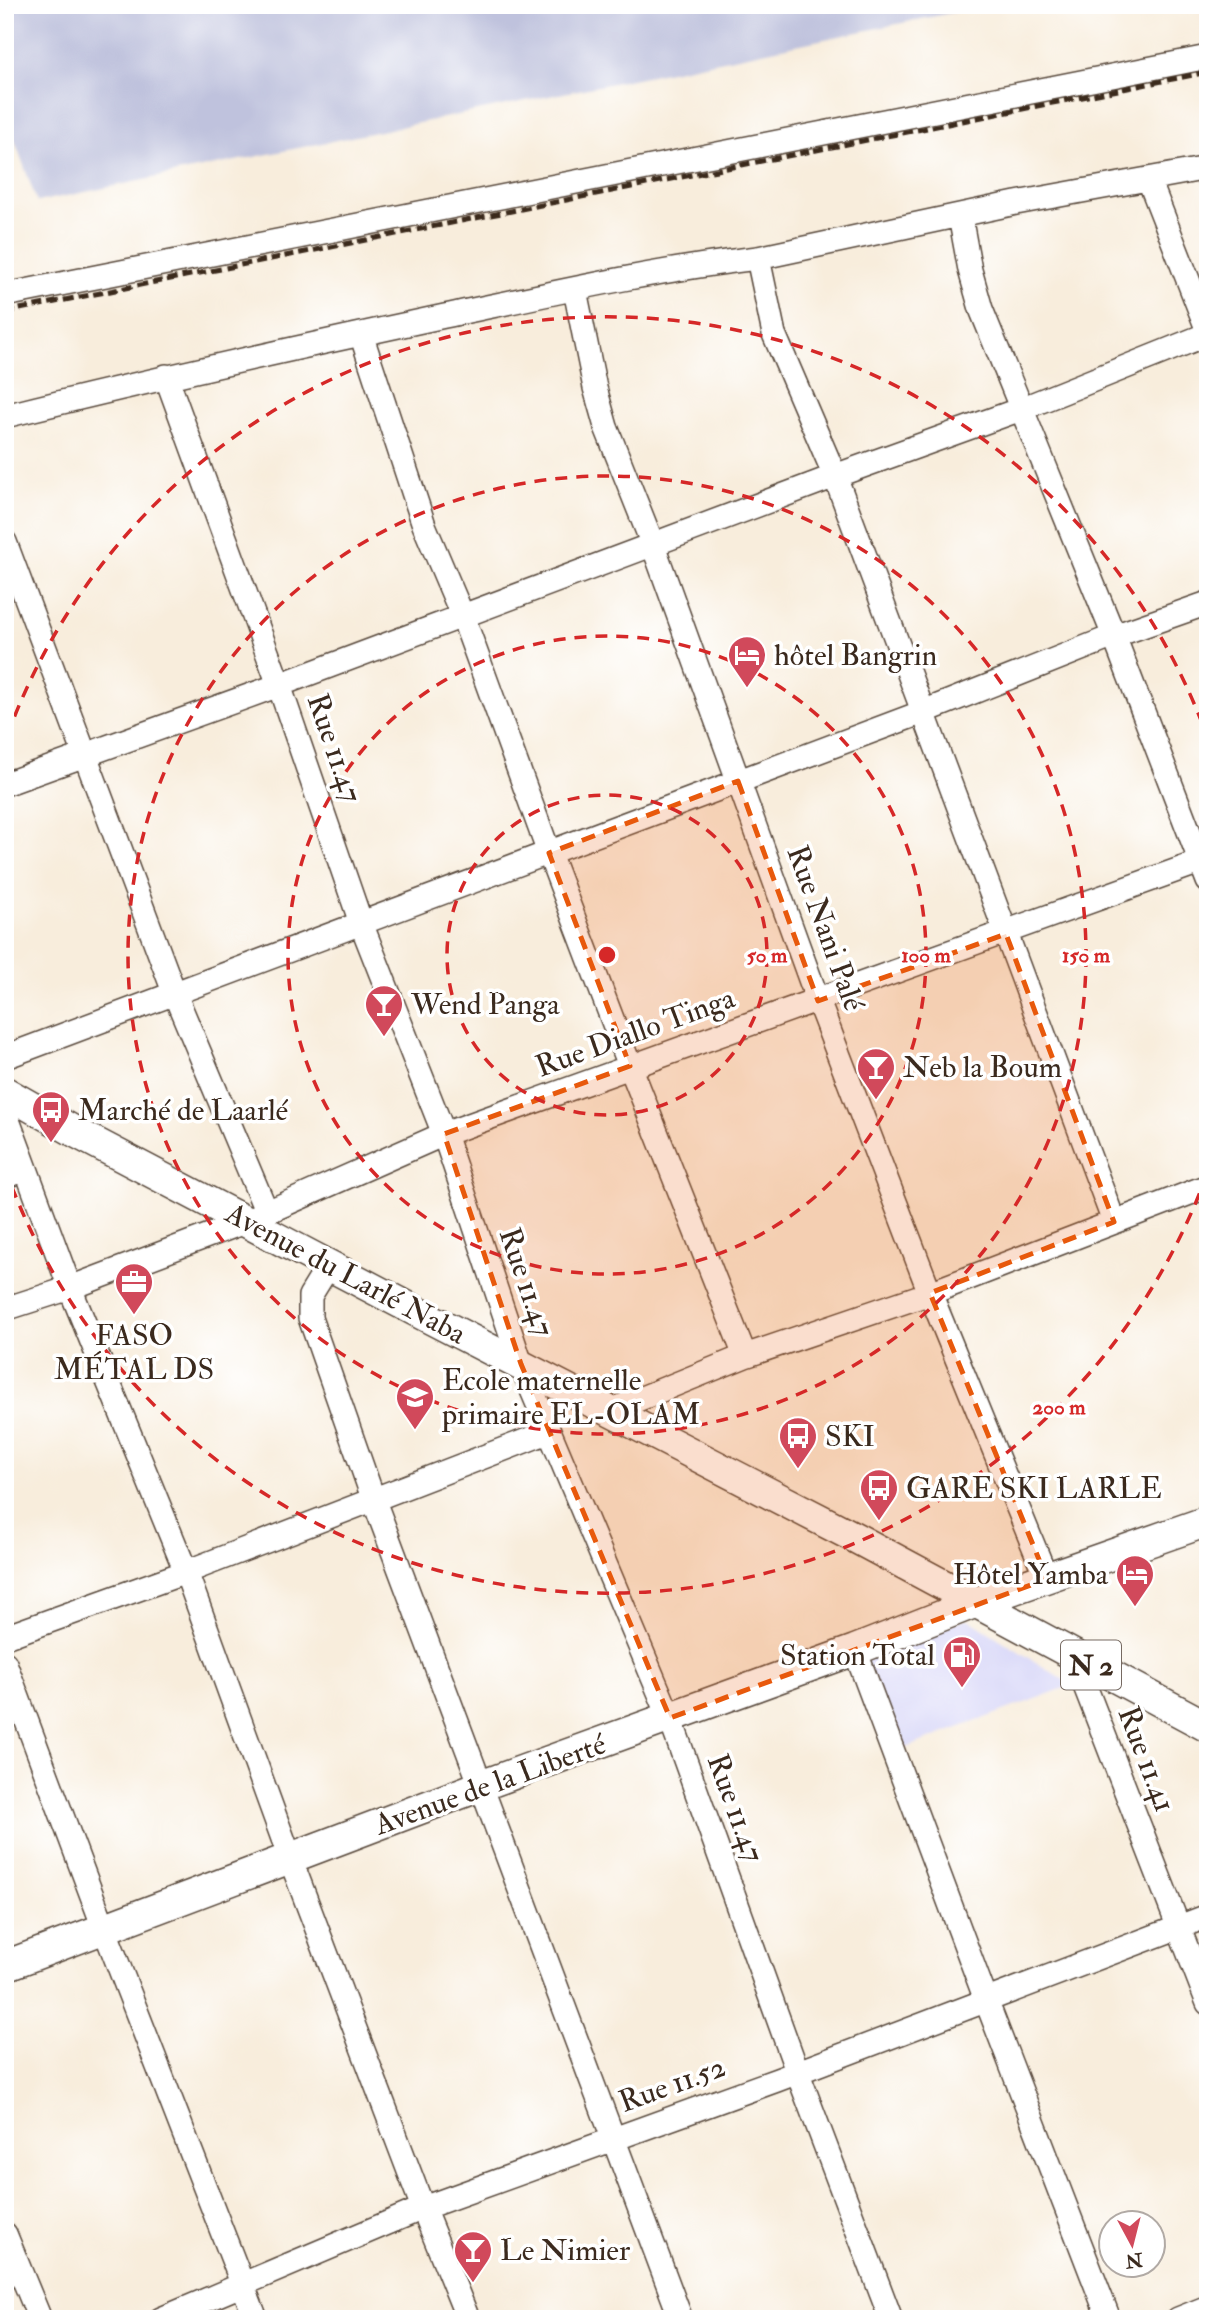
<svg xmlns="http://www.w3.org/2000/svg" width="1213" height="2324" font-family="'IM FELL Double Pica',serif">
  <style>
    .built { fill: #d8d7f8 }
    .industrial { fill: #bfc2dd }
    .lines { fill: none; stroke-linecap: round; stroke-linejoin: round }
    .minor-casing { stroke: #57473a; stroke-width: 26 }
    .major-casing { stroke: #57473a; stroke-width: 33 }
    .minor { stroke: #fff; stroke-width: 23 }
    .major { stroke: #fff; stroke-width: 30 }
    .rail { stroke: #3b2a1e; stroke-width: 5; stroke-dasharray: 10 5; stroke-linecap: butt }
    .marked { fill: #e8590c; fill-opacity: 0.2; stroke: #e8590c; stroke-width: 5; stroke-dasharray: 14 9; stroke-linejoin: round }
    .ring { fill: none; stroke: #d62828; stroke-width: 3.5; stroke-dasharray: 12 9 }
    .labels { text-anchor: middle; stroke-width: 7; stroke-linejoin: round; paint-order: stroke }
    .shield { fill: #fff; stroke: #766a62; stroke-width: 2 }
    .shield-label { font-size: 28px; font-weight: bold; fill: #3b2a1e }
    .poi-label { font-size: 30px; fill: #3b2a1e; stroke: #fff; text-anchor: start }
    .street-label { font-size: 30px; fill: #3b2a1e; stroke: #fff }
    .centre { fill: #d62828; stroke: #fff; stroke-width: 3.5 }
    .ring-label { font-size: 21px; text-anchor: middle; font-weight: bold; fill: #d62828; stroke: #fff; stroke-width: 7; stroke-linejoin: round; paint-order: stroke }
  </style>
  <rect width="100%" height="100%" fill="#fff"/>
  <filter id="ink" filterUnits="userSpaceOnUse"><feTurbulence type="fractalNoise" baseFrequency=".0143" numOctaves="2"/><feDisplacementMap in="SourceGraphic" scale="14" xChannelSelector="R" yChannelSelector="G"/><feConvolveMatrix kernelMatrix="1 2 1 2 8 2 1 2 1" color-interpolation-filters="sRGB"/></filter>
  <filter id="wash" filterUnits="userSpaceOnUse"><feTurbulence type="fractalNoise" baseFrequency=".00686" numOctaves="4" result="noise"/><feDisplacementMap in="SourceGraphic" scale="28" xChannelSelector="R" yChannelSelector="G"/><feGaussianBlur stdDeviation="1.57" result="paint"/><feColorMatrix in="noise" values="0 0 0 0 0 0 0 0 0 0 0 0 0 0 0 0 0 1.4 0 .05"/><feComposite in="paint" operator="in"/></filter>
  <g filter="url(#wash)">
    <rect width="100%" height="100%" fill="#f8eddc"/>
    <!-- built -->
    <path class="built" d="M968,1619L1072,1685L895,1752L860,1654Z"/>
    <!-- industrial -->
    <path class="industrial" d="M5,5H989L37,202L5,113Z"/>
  </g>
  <g filter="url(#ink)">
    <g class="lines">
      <defs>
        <path id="minor" d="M1149,180L1208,331
          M960,216L970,270L981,309L1114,636L1208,881
          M758,258L774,334L835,476L1114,1222
          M575,290L595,388L606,427L653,545L818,1001L930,1293L1047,1579
          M5,295L1208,57
          M361,334L424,525L463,617L549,853L630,1066L745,1356
          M166,376L279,685L361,923L444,1134L521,1364L670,1718L797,2071L891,2319
          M5,416C150,380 295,348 440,317C545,295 652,270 758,258L1016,203L1208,168
          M5,542L174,992L267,1213
          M5,784L279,685L835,476L1021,409L1208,334
          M5,1057L923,712L1114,636L1208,603
          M5,1112L70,1288L186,1572L290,1858L423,2208L468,2319
          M5,1176L26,1170
          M329,1265L310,1296V1318L373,1498L681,2319
          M5,1309L70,1288L247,1221L444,1134L1208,859
          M610,1411L745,1356L930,1293L1208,1186
          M5,1637L186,1572L548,1432
          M855,1650L986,2000L1109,2319
          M1073,1655L1208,2003
          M5,1663L104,1928L256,2319
          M5,2234L40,2319
          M161,2319L423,2208L777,2080L1208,1916
          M1178,2319L1208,2307"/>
        <path id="major" d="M5,1092L77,1133L431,1319L854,1537L1208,1727
          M5,1966L483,1785L855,1650L974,1603L1208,1521"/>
      </defs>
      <!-- minor casing -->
      <use href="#minor" class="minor-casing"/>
      <!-- major casing -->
      <use href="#major" class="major-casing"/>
      <!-- minor -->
      <use href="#minor" class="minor"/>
      <!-- major -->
      <use href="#major" class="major"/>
      <!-- rail -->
      <path class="rail" d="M5,312L1208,72"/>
    </g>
  </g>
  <!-- marked area -->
  <path class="marked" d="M738,781L818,1001L1006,934L1114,1222L930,1293L1047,1579L670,1718L521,1364L444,1134L630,1066L549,853Z"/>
  <!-- distance rings -->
  <g class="ring">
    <circle cx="607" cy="955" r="160"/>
    <circle cx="607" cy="955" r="319"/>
    <circle cx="607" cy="955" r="479"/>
    <path d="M1207 1174A639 639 0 0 1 7 1174M7 736A639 639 0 0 1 1207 736"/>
  </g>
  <!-- icons -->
  <defs>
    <symbol id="hotel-pin" viewBox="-11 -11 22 30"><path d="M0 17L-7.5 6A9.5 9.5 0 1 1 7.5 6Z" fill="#d1495b" stroke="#fff"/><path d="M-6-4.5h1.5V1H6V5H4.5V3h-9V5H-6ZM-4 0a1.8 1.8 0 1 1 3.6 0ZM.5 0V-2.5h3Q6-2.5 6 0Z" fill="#fff"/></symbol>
    <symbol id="bar-pin" viewBox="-11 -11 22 30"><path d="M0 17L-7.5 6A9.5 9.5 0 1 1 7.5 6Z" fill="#d1495b" stroke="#fff"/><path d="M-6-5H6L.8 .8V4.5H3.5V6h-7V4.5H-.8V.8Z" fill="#fff"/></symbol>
    <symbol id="bus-pin" viewBox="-11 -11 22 30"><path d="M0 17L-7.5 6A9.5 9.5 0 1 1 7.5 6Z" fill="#d1495b" stroke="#fff"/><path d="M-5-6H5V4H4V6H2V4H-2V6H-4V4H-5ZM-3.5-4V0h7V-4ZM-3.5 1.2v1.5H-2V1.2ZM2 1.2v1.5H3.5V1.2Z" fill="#fff"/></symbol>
    <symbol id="office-pin" viewBox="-11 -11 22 30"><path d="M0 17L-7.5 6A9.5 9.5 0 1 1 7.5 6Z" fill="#d1495b" stroke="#fff"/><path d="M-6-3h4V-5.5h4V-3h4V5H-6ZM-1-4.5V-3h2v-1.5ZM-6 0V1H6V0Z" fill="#fff"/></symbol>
    <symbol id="school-pin" viewBox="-11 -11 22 30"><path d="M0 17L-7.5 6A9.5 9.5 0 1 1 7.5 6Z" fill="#d1495b" stroke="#fff"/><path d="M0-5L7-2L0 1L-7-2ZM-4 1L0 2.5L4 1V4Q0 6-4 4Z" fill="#fff"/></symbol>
    <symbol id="fuel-pin" viewBox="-11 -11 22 30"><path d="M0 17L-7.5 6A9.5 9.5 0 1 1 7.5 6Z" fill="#d1495b" stroke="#fff"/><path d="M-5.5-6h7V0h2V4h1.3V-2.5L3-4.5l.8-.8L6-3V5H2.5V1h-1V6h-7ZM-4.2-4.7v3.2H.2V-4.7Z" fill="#fff"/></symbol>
  </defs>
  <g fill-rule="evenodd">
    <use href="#hotel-pin" x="725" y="633" width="44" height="60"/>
    <use href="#bar-pin" x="362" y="982" width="44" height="60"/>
    <use href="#bar-pin" x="854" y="1045" width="44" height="60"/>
    <use href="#bus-pin" x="29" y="1088" width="44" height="60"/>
    <use href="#office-pin" x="112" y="1260" width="44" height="60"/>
    <use href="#school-pin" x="393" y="1375" width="44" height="60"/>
    <use href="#bus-pin" x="776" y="1414" width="44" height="60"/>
    <use href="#bus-pin" x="857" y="1466" width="44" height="60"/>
    <use href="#hotel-pin" x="1113" y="1552" width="44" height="60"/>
    <use href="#fuel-pin" x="940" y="1633" width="44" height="60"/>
    <use href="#bar-pin" x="451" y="2228" width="44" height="60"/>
  </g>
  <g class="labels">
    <!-- shield labels -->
    <rect class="shield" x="1061" y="1640.5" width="60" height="49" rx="5"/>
    <g class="shield-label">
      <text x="1091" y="1675">N 2</text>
    </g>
    <!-- poi labels -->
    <g class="poi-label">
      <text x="774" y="665">hôtel Bangrin</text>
      <text x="411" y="1014">Wend Panga</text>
      <text x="903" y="1077">Neb la Boum</text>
      <text x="78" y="1120">Marché de Laarlé</text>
      <text x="134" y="1345" text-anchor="middle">FASO<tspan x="134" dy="34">MÉTAL DS</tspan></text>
      <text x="442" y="1390">Ecole maternelle<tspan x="442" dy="34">primaire EL-OLAM</tspan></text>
      <text x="825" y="1446">SKI</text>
      <text x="906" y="1498">GARE SKI LARLE</text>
      <text x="1108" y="1584" text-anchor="end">Hôtel Yamba</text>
      <text x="935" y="1665" text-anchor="end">Station Total</text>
      <text x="500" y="2260">Le Nimier</text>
    </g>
    <!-- street labels -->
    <g class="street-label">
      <text transform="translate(335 748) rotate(71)" y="10">Rue 11.47</text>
      <text transform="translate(826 928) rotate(70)" y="10">Rue Nani Palé</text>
      <text transform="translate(635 1032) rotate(-20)" y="10">Rue Diallo Tinga</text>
      <text transform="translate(346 1273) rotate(28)" y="10">Avenue du Larlé Naba</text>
      <text transform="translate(527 1282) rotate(71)" y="10">Rue 11.47</text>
      <text transform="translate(1147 1759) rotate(69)" y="10">Rue 11.41</text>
      <text transform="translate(490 1784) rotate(-20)" y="10">Avenue de la Liberté</text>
      <text transform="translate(736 1808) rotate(70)" y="10">Rue 11.47</text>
      <text transform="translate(672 2084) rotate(-20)" y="10">Rue 11.52</text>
    </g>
  </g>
  <circle cx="607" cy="955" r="10" class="centre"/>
  <g class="ring-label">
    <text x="767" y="962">50 m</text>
    <text x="926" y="962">100 m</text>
    <text x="1086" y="962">150 m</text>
    <text x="1059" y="1414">200 m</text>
  </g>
  <!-- margin -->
  <rect width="1213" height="2324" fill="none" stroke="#fff" stroke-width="28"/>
  <!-- north arrow -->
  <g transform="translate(1132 2244) rotate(173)"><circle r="33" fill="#ffffff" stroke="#b1aaa5" stroke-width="2"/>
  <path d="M0-5L12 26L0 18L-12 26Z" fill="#d1495b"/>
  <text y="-10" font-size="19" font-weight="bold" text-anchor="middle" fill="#3b2a1e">N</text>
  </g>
</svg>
